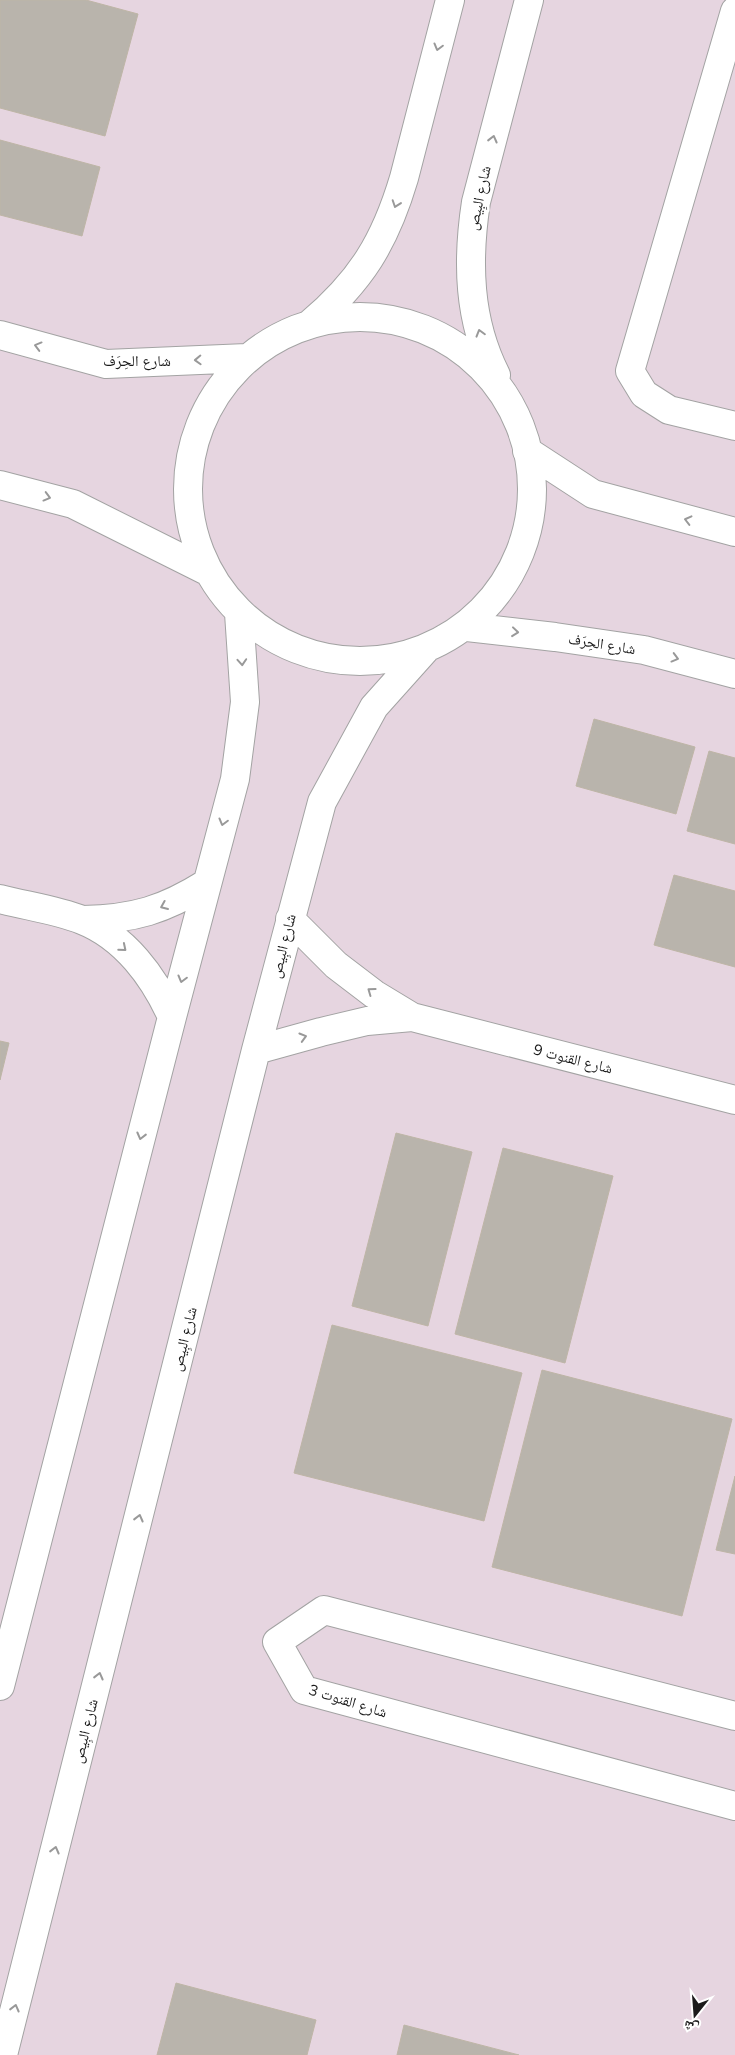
<svg xmlns="http://www.w3.org/2000/svg" width="735" height="2055" font-family="Mulish,'Noto Naskh Arabic',sans-serif">
  <style>
    .industrial { fill: #e6d5e0 }
    .building { fill: #b9b4ac; stroke: #beb5a6 }
    .lines { fill: none; stroke-linecap: round; stroke-linejoin: round }
    .minor-casing { stroke: #a3a3a3; stroke-width: 30 }
    .minor { stroke: #fff; stroke-width: 28 }
    .oneway { stroke: #999 }
    .labels { text-anchor: middle; stroke-width: 5; stroke-linejoin: round; paint-order: stroke }
    .street-label { font-size: 15px; fill: #1c1c1c; stroke: #fff }
  </style>
  <rect width="100%" height="100%" fill="#edebe3"/>
  <!-- industrial -->
  <path class="industrial" d="M0,0H735V2055H0Z"/>
  <!-- building -->
  <path class="building" d="M0,0H86L138,14L105,136L0,108Z
    M0,140L100,167L82,236L0,215Z
    M594,719L695,747L676,814L576,786Z
    M709,751L735,758V844L687,831Z
    M674,875L735,891V967L654,945Z
    M0,1041L9,1043L0,1080Z
    M396,1133L472,1152L428,1326L352,1306Z
    M503,1148L613,1176L565,1363L455,1334Z
    M332,1325L522,1373L484,1521L294,1473Z
    M542,1370L732,1419L682,1616L492,1567Z
    M735,1476V1554L716,1550Z
    M176,1983L316,2020L307,2055H157Z
    M404,2025L519,2055H397Z"/>
  <g class="lines">
    <defs>
      <path id="minor" d="M735,11L630,371L644,394L669,410L735,426
        M188 489a172 172 0 1 1 344 0a172 172 0 1 1-344 0Z
        M310,324C361,281 385,242 404,178L450,0
        M0,335L106,364L247,358
        M496,375C468,320 467,261 476,202L529,0
        M527,451L593,494L735,532
        M0,485L73,504L207,571
        M467,627L555,637L644,650L735,674
        M0,899C27,906 57,910 82,920C125,937 154,977 172,1017
        M290,919L336,965L374,994L412,1017L735,1100
        M83,920C134,919 164,910 207,883
        M256,1050L321,1032L367,1021L412,1017
        M0,1686L172,1017L235,779L245,702L239,613
        M735,1716L324,1610L277,1642L304,1690L735,1806
        M3,2055L256,1050L322,802L374,707L425,650"/>
    </defs>
    <!-- minor casing -->
    <use href="#minor" class="minor-casing"/>
    <!-- minor -->
    <use href="#minor" class="minor"/>
  </g>
  <!-- one-way arrows -->
  <defs><path id="oneway-chevron" d="M-2-3.5L2.5 0L-2 3.5" fill="none" stroke-width="1.6" stroke-linecap="round" stroke-linejoin="round" transform="scale(1.25)"/></defs>
  <g class="oneway">
    <use href="#oneway-chevron" transform="translate(438 47) rotate(105)"/>
    <use href="#oneway-chevron" transform="translate(493 139) rotate(-76)"/>
    <use href="#oneway-chevron" transform="translate(396 204) rotate(109)"/>
    <use href="#oneway-chevron" transform="translate(480 333) rotate(-106)"/>
    <use href="#oneway-chevron" transform="translate(38 346) rotate(-165)"/>
    <use href="#oneway-chevron" transform="translate(198 360) rotate(178)"/>
    <use href="#oneway-chevron" transform="translate(47 497) rotate(15)"/>
    <use href="#oneway-chevron" transform="translate(688 520) rotate(-166)"/>
    <use href="#oneway-chevron" transform="translate(515 632) rotate(6)"/>
    <use href="#oneway-chevron" transform="translate(675 658) rotate(15)"/>
    <use href="#oneway-chevron" transform="translate(242 662) rotate(86)"/>
    <use href="#oneway-chevron" transform="translate(223 822) rotate(105)"/>
    <use href="#oneway-chevron" transform="translate(164 906) rotate(157)"/>
    <use href="#oneway-chevron" transform="translate(123 948) rotate(40)"/>
    <use href="#oneway-chevron" transform="translate(182 979) rotate(105)"/>
    <use href="#oneway-chevron" transform="translate(371 991) rotate(-144)"/>
    <use href="#oneway-chevron" transform="translate(303 1037) rotate(-16)"/>
    <use href="#oneway-chevron" transform="translate(141 1136) rotate(104)"/>
    <use href="#oneway-chevron" transform="translate(139 1518) rotate(-76)"/>
    <use href="#oneway-chevron" transform="translate(99 1676) rotate(-76)"/>
    <use href="#oneway-chevron" transform="translate(55 1850) rotate(-76)"/>
    <use href="#oneway-chevron" transform="translate(15 2008) rotate(-76)"/>
  </g>
  <g class="labels">
    <!-- street labels -->
    <g class="street-label">
      <text transform="translate(479 198) rotate(-78)" y="5">شارع البِيص</text>
      <text x="137" y="366">شارع الحِرَف</text>
      <text transform="translate(602 644) rotate(9)" y="5">شارع الحِرَف</text>
      <text transform="translate(283 946) rotate(-76)" y="5">شارع البِيص</text>
      <text transform="translate(573 1059) rotate(14)" y="5">شارع القنوت 9</text>
      <text transform="translate(184 1339) rotate(-76)" y="5">شارع البِيص</text>
      <text transform="translate(348 1701) rotate(17)" y="5">شارع القنوت 3</text>
      <text transform="translate(85 1731) rotate(-76)" y="5">شارع البِيص</text>
    </g>
  </g>
  <!-- north arrow -->
  <g transform="translate(695 2015) rotate(197)" stroke="#ffffff" stroke-width="4" paint-order="stroke">
  <path d="M0-4L9 19L0 12L-9 19Z" fill="#1c1c1c"/>
  <text y="-8" font-size="14" font-weight="bold" text-anchor="middle" fill="#1c1c1c">ش</text>
  </g>
</svg>
